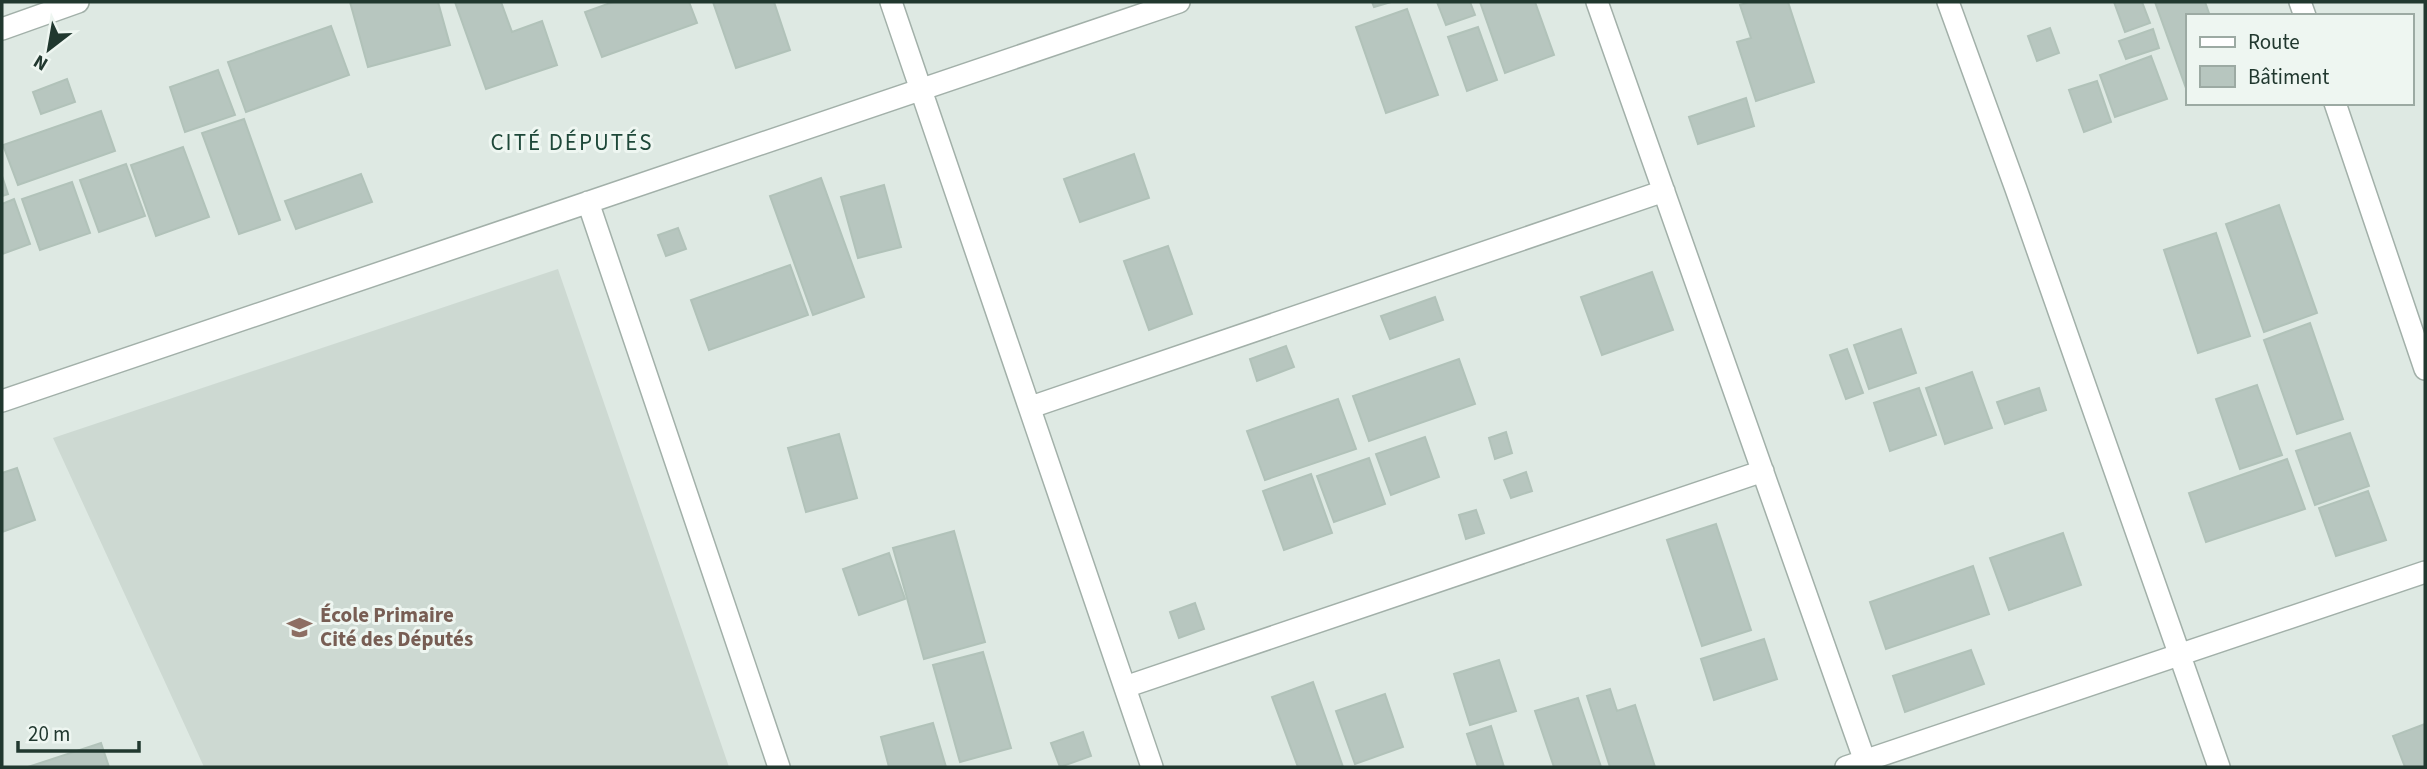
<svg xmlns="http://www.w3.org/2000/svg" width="2427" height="769" font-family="'Source Sans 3',sans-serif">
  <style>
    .built { fill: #cdd9d2 }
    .building { fill: #b7c6bf; stroke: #b1c2b9; stroke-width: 2 }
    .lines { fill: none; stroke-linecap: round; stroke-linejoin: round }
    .minor-casing { stroke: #a2b0a9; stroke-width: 24 }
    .minor { stroke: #fff; stroke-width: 21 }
    .labels { text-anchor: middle; stroke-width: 6; stroke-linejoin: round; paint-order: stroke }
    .education-label { font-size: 21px; font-weight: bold; fill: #785e54; stroke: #eef6f1; text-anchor: start }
    .neighbourhood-label { font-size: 23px; letter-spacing: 2px; fill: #1e4839; stroke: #eef6f1 }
  </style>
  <rect width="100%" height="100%" fill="#dee9e3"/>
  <!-- built -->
  <path class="built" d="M558,269L729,767H204L53,438Z"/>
  <!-- building -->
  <path class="building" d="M350,2H438L450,45L368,67Z
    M455,2H501L512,32L542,21L557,65L486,89Z
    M613,2H689L697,23L602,57L585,12Z
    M713,2H774L790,50L736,68Z
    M1372,2H1391L1374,7Z
    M1437,2H1470L1475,15L1446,25Z
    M1480,2H1535L1554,55L1505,73Z
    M1750,2H1788L1814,82L1756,101L1737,42L1751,38L1740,5Z
    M2114,2H2142L2150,23L2125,32Z
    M2155,2H2205L2210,16H2187V91Z
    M1407,9L1438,95L1386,113L1356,27Z
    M331,26L349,75L246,112L228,62Z
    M1478,27L1497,80L1467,91L1448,37Z
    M2050,28L2059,53L2037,61L2028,36Z
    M2153,29L2159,48L2126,59L2119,41Z
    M2151,56L2167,99L2115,117L2100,75Z
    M218,70L235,115L185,132L170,87Z
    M67,79L75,102L41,114L33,92Z
    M2097,81L2111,122L2084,132L2069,90Z
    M1746,98L1754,126L1698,144L1689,117Z
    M101,111L115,151L18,185L3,145Z
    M244,119L280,220L239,234L202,133Z
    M183,147L209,217L156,236L131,165Z
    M1134,154L1149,198L1080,222L1064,179Z
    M126,164L145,216L99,232L80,180Z
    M361,174L372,202L296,229L285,201Z
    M2,176L8,194L2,196Z
    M821,178L864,297L813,315L770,196Z
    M72,182L90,233L40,250L22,199Z
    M884,185L901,247L858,258L841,197Z
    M14,199L30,244L2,254V204Z
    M2279,205L2317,313L2264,332L2226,224Z
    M678,228L686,249L666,256L658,235Z
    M2216,233L2250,336L2198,353L2164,250Z
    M1168,246L1192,314L1149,330L1124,261Z
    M790,265L808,315L709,350L691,300Z
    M1652,272L1673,330L1602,355L1581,297Z
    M1435,297L1443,320L1390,339L1381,316Z
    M2310,323L2343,419L2297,434L2264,340Z
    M1901,329L1916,373L1869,389L1854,345Z
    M1286,346L1294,367L1257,381L1250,359Z
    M1847,349L1863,393L1846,399L1830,355Z
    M1459,359L1475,404L1369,441L1353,396Z
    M1972,372L1992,428L1945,444L1926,388Z
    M2257,385L2282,455L2240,469L2216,399Z
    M1919,388L1936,435L1890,451L1874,403Z
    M2039,388L2046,410L2005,424L1997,402Z
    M1338,399L1356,449L1265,480L1247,431Z
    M1506,432L1512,453L1495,459L1489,438Z
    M2350,433L2369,486L2315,505L2296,451Z
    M839,434L857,498L806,512L788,448Z
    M1425,437L1439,477L1391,495L1376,454Z
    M1369,458L1385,504L1334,522L1317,476Z
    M2287,459L2305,509L2206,542L2189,493Z
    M17,468L35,520L2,532V473Z
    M1526,472L1532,491L1511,498L1504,480Z
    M1311,474L1332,533L1284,550L1263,491Z
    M2368,491L2386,540L2336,556L2319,508Z
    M1476,510L1484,533L1466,539L1459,515Z
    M1716,524L1751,630L1702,646L1667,540Z
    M954,531L985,642L924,659L893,548Z
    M2063,533L2081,585L2009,610L1990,558Z
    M889,553L905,599L859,615L843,569Z
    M1973,566L1989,614L1886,649L1870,602Z
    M1195,603L1204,629L1179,638L1170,612Z
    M1764,639L1777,679L1714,700L1701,659Z
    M1971,650L1984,684L1905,712L1893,676Z
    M983,652L1011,748L960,762L933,665Z
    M1499,660L1516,711L1470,725L1454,674Z
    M1313,682L1343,767H1298L1272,697Z
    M1610,689L1617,711L1635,705L1655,767H1610L1587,696Z
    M1385,694L1403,747L1355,764L1336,711Z
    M1578,698L1601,767H1554L1535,711Z
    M933,723L946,767H889L881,737Z
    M2425,724V767H2405L2393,736Z
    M1491,726L1504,767H1478L1467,734Z
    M1083,732L1091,756L1060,767L1051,743Z
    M101,743L109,767H28Z"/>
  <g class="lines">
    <defs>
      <path id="minor" d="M891,2L1152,767
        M1597,2L1867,767
        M1948,2L2016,189L2219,767
        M2300,2L2305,16
        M2,29L78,2
        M2335,103L2425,369
        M588,202L779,767
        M2,401L1179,2
        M1031,407L1664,191
        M1125,687L1763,471
        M1846,767L2425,572"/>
    </defs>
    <!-- minor casing -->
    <use href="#minor" class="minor-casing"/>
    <!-- minor -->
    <use href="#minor" class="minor"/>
  </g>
  <!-- icons -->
  <defs>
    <symbol id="school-bare" viewBox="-9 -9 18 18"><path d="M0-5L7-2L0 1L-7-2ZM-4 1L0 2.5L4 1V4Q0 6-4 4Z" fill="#8d6e63" stroke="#eef6f1" stroke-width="2.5" paint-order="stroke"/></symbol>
  </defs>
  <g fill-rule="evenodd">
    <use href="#school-bare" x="282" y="610" width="35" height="35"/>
  </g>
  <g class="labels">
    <!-- education labels -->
    <g class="education-label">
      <text x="320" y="622">École Primaire<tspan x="320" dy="24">Cité des Députés</tspan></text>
    </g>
    <!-- neighbourhood labels -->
    <g class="neighbourhood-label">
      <text x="572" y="150">CITÉ DÉPUTÉS</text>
    </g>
  </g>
  <!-- border -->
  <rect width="2427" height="769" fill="none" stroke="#21382f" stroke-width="7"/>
  <!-- legend -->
  <rect x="2186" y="14" width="228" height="91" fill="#eef6f1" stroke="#9caaa3" stroke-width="2"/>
  <rect x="2200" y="37" width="35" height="10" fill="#ffffff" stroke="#9caaa3" stroke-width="2"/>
  <text x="2248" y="49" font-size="21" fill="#21382f">Route</text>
  <rect x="2200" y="66" width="35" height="21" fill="#b7c6bf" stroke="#9caaa3" stroke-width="2"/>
  <text x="2248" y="84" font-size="21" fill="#21382f">Bâtiment</text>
  <!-- north arrow -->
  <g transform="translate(49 49) rotate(211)" stroke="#eef6f1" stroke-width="5" paint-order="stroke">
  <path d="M0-5L12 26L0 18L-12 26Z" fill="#21382f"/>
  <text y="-10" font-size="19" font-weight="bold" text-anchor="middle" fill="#21382f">N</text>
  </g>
  <!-- scale -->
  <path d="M18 741v10h121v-10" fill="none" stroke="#21382f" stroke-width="3.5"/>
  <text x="28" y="741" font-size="21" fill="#21382f" stroke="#eef6f1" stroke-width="5" paint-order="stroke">20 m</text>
</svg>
